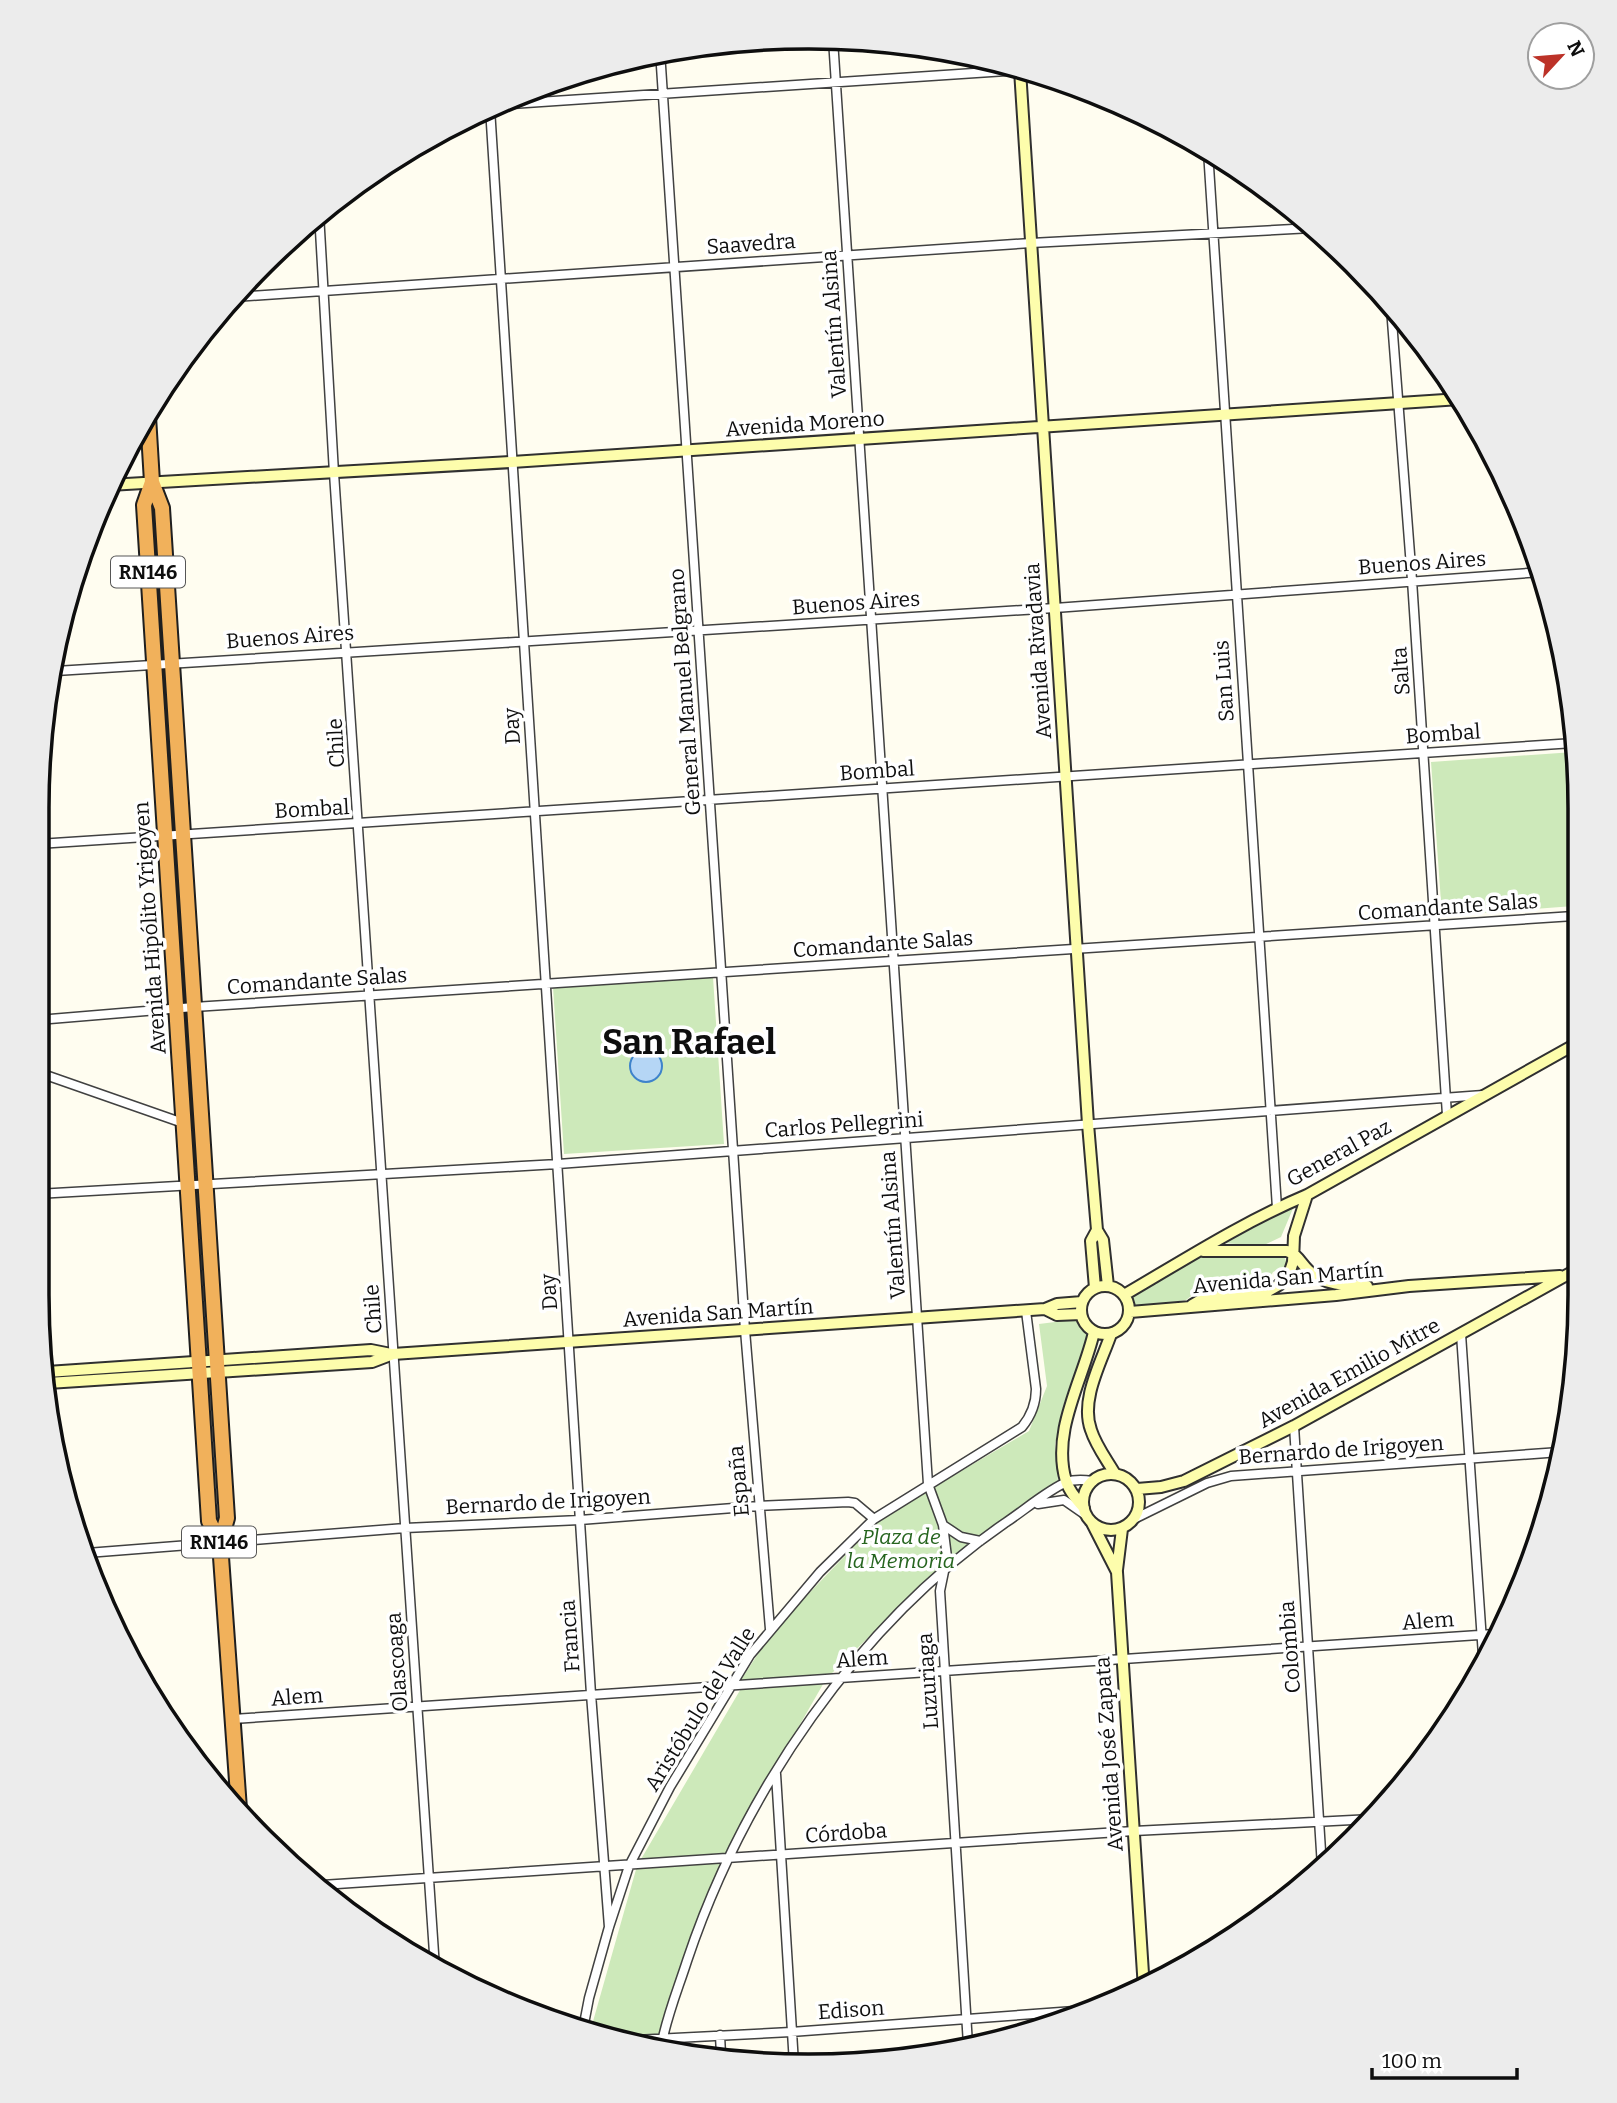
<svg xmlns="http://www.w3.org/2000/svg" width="1617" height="2103" font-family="Bitter,serif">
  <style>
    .green { fill: #cde9ba }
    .water { fill: #b5d6f5; stroke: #3e83cb; stroke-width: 2 }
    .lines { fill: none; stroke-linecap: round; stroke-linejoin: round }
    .street-casing { stroke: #414141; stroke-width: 11 }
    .secondary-casing { stroke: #303030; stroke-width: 14 }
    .highway-casing { stroke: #1f1f1f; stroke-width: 18 }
    .street { stroke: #fff; stroke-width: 8 }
    .secondary { stroke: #fdfdac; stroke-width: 10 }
    .highway { stroke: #f1b15b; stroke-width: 14 }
    .labels { text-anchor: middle; stroke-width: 7; stroke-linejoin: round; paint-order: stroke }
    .shield { fill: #fff; stroke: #565656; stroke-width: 2 }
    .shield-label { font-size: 19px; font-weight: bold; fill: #0e0e0e }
    .street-label { font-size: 21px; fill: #0e0e0e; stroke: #fff }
    .park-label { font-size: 21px; font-style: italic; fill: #26651f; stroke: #fff }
    .town-label { font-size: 35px; font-weight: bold; fill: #0e0e0e; stroke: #fff }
    .rim { fill: none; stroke: #0e0e0e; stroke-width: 3.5 }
  </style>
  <rect width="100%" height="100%" fill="#fffdf0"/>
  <!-- green -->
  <path class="green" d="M1574,752V906L1442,916L1431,762Z
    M713,977L724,1144L564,1154L553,987Z
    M1290,1205L1294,1206L1281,1237L1262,1246L1223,1243Z
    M1202,1251L1282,1254L1287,1262L1284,1267L1273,1272L1264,1289L1195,1293L1186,1300L1134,1308L1130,1296Z
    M1079,1319L1088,1339L1064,1403L1055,1444L1058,1481L935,1572L826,1679L720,1864L657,2038V2046L609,2040L590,2032L637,1866L746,1680H741L772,1632L880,1519L1029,1431L1047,1386L1039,1324Z"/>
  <!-- water -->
  <path class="water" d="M630 1066a16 16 0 1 1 32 0a16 16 0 1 1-32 0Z"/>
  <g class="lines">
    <defs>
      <path id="street" d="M833,39L928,1484L943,1525L947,1557L940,1591L968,2045
        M660,51L745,1330L770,1629
        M495,105L1020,70
        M490,108L591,1694L609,1927
        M1208,151L1277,1208
        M319,213L334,473L435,1968
        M235,297L1031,243L1312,228
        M1391,308L1412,580L1447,1115
        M56,671L1055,608L1542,572
        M38,844L1574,743
        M38,1020L194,1007L1574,916
        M37,1072L183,1123
        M37,1194L558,1164L1483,1095
        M1461,1334L1483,1656
        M1294,1426L1322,1867
        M1038,1504L1064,1500L1087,1516
        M1134,1519L1207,1483L1231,1476L1560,1452
        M943,1525L961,1537L980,1541
        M87,1553L405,1528L580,1520L759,1506L848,1502L855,1503L874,1519
        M233,1719L1494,1634
        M776,1774L794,2064
        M322,1885L1134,1831L1372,1819
        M583,2029L589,1998L609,1927L629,1866L670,1787L750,1655L820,1572L874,1519L1022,1427C1031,1416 1036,1403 1036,1389L1026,1311
        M720,2035L721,2055
        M616,2041L791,2032L1088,2010
        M661,2047C666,2018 678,1989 687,1961C743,1793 858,1624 1005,1523C1022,1512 1049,1489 1067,1482C1075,1479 1085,1480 1093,1481"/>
      <path id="secondary" d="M1020,70L1088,1124L1097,1230L1103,1240L1108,1286
        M109,485L512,462L1460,399
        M1203,1251H1287C1298,1255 1300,1262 1308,1270C1322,1285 1348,1286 1367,1286
        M1081 1310a24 24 0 1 1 48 0a24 24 0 1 1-48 0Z
        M1095,1288L1091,1241L1097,1230
        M1124,1295C1184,1260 1243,1222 1307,1195L1574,1045
        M1192,1305L1204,1298L1263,1294L1279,1285L1290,1271L1293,1262L1294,1236L1307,1195
        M1045,1309L1057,1315L1081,1314
        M1130,1312L1336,1295L1409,1286L1560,1276
        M1111,1334C1101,1363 1080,1400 1091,1430C1096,1446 1107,1460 1115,1474
        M47,1372L371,1350L391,1354
        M48,1383L372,1362L393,1354L1045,1309L1057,1304L1082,1302
        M1083 1502a28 28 0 1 1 56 0a28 28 0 1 1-56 0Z
        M1137,1489L1161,1487L1184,1481L1294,1426L1574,1271
        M1084,1508C1077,1500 1069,1491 1066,1481C1051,1431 1083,1380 1094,1332
        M1092,1523L1117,1572L1144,1989
        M1117,1570L1122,1529"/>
      <path id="highway" d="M148,416L152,482L162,508L227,1518L220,1543L209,1521L144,505L152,482
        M220,1543L239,1809"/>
    </defs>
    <!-- street casing -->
    <use href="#street" class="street-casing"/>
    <!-- secondary casing -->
    <use href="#secondary" class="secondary-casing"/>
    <!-- highway casing -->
    <use href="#highway" class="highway-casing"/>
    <!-- street -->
    <use href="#street" class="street"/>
    <!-- secondary -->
    <use href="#secondary" class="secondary"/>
    <!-- highway -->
    <use href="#highway" class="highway"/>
  </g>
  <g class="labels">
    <!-- shield labels -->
    <g class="shield">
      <rect x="111" y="556.5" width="74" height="31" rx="5"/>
      <rect x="182" y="1526.5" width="74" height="31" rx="5"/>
    </g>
    <g class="shield-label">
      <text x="148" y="579">RN146</text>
      <text x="219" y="1549">RN146</text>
    </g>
    <!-- street labels -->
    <g class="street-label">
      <text transform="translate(751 244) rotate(-4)" y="7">Saavedra</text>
      <text transform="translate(834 324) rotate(-94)" y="7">Valentín Alsina</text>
      <text transform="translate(805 424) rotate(-4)" y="7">Avenida Moreno</text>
      <text transform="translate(1422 563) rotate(-4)" y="7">Buenos Aires</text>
      <text transform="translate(856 603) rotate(-4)" y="7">Buenos Aires</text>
      <text transform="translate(290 637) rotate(-4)" y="7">Buenos Aires</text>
      <text transform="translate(1038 651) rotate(-94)" y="7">Avenida Rivadavia</text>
      <text transform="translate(1401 671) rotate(-94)" y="7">Salta</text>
      <text transform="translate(1224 681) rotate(-94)" y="7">San Luis</text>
      <text transform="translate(685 692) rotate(-94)" y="7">General Manuel Belgrano</text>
      <text transform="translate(512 726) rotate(-93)" y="7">Day</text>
      <text transform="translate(1443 734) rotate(-4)" y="7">Bombal</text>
      <text transform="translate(336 743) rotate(-93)" y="7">Chile</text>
      <text transform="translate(877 771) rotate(-4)" y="7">Bombal</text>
      <text transform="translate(312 809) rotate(-3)" y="7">Bombal</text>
      <text transform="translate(1448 907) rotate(-4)" y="7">Comandante Salas</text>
      <text transform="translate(150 928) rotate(-94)" y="7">Avenida Hipólito Yrigoyen</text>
      <text transform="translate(883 944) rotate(-4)" y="7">Comandante Salas</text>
      <text transform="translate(317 981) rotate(-4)" y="7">Comandante Salas</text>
      <text transform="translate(844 1125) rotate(-4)" y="7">Carlos Pellegrini</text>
      <text transform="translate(1339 1153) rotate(-29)" y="7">General Paz</text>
      <text transform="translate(893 1225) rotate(-94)" y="7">Valentín Alsina</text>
      <text transform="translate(1288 1278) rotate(-5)" y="7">Avenida San Martín</text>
      <text transform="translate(549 1292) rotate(-94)" y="7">Day</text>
      <text transform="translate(373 1309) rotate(-94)" y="7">Chile</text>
      <text transform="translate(718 1313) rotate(-4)" y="7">Avenida San Martín</text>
      <text transform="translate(1349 1373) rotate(-29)" y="7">Avenida Emilio Mitre</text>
      <text transform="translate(1341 1450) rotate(-4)" y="7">Bernardo de Irigoyen</text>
      <text transform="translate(739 1481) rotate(-95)" y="7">España</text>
      <text transform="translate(548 1502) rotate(-3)" y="7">Bernardo de Irigoyen</text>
      <text transform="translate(1428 1621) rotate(-4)" y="7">Alem</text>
      <text transform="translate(570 1636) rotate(-94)" y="7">Francia</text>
      <text transform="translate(1290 1647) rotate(-94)" y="7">Colombia</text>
      <text transform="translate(862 1659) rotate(-4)" y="7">Alem</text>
      <text transform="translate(397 1662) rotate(-94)" y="7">Olascoaga</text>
      <text transform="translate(928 1681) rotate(-94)" y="7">Luzuriaga</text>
      <text transform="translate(297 1697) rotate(-4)" y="7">Alem</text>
      <text transform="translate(700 1709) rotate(-58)" y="7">Aristóbulo del Valle</text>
      <text transform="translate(1109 1754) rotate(-94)" y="7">Avenida José Zapata</text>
      <text transform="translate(846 1833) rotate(-4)" y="7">Córdoba</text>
      <text transform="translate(851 2010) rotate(-4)" y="7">Edison</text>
    </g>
    <!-- park labels -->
    <g class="park-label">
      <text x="901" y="1544">Plaza de<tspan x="901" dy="24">la Memoria</tspan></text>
    </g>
    <!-- town labels -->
    <g class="town-label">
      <text x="689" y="1054">San Rafael</text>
    </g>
  </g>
  <!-- crop -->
  <path d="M0 0H1617V2103H0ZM808 49H809A759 759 0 0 1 1568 808V1295A759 759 0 0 1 809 2054H808A759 759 0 0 1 49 1295V808A759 759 0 0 1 808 49Z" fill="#ececec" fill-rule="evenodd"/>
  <path class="rim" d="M808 49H809A759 759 0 0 1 1568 808V1295A759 759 0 0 1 809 2054H808A759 759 0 0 1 49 1295V808A759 759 0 0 1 808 49Z"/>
  <!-- north arrow -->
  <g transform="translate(1561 56) rotate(64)"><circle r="33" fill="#ffffff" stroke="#9f9f9f" stroke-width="2"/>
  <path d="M0-5L12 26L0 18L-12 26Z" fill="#bc3228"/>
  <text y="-10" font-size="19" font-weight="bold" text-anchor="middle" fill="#0e0e0e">N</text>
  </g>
  <!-- scale -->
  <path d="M1372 2068v10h145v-10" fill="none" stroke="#0e0e0e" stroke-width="3.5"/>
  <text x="1382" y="2068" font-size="21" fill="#0e0e0e" stroke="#ffffff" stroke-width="5" paint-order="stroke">100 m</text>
</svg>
